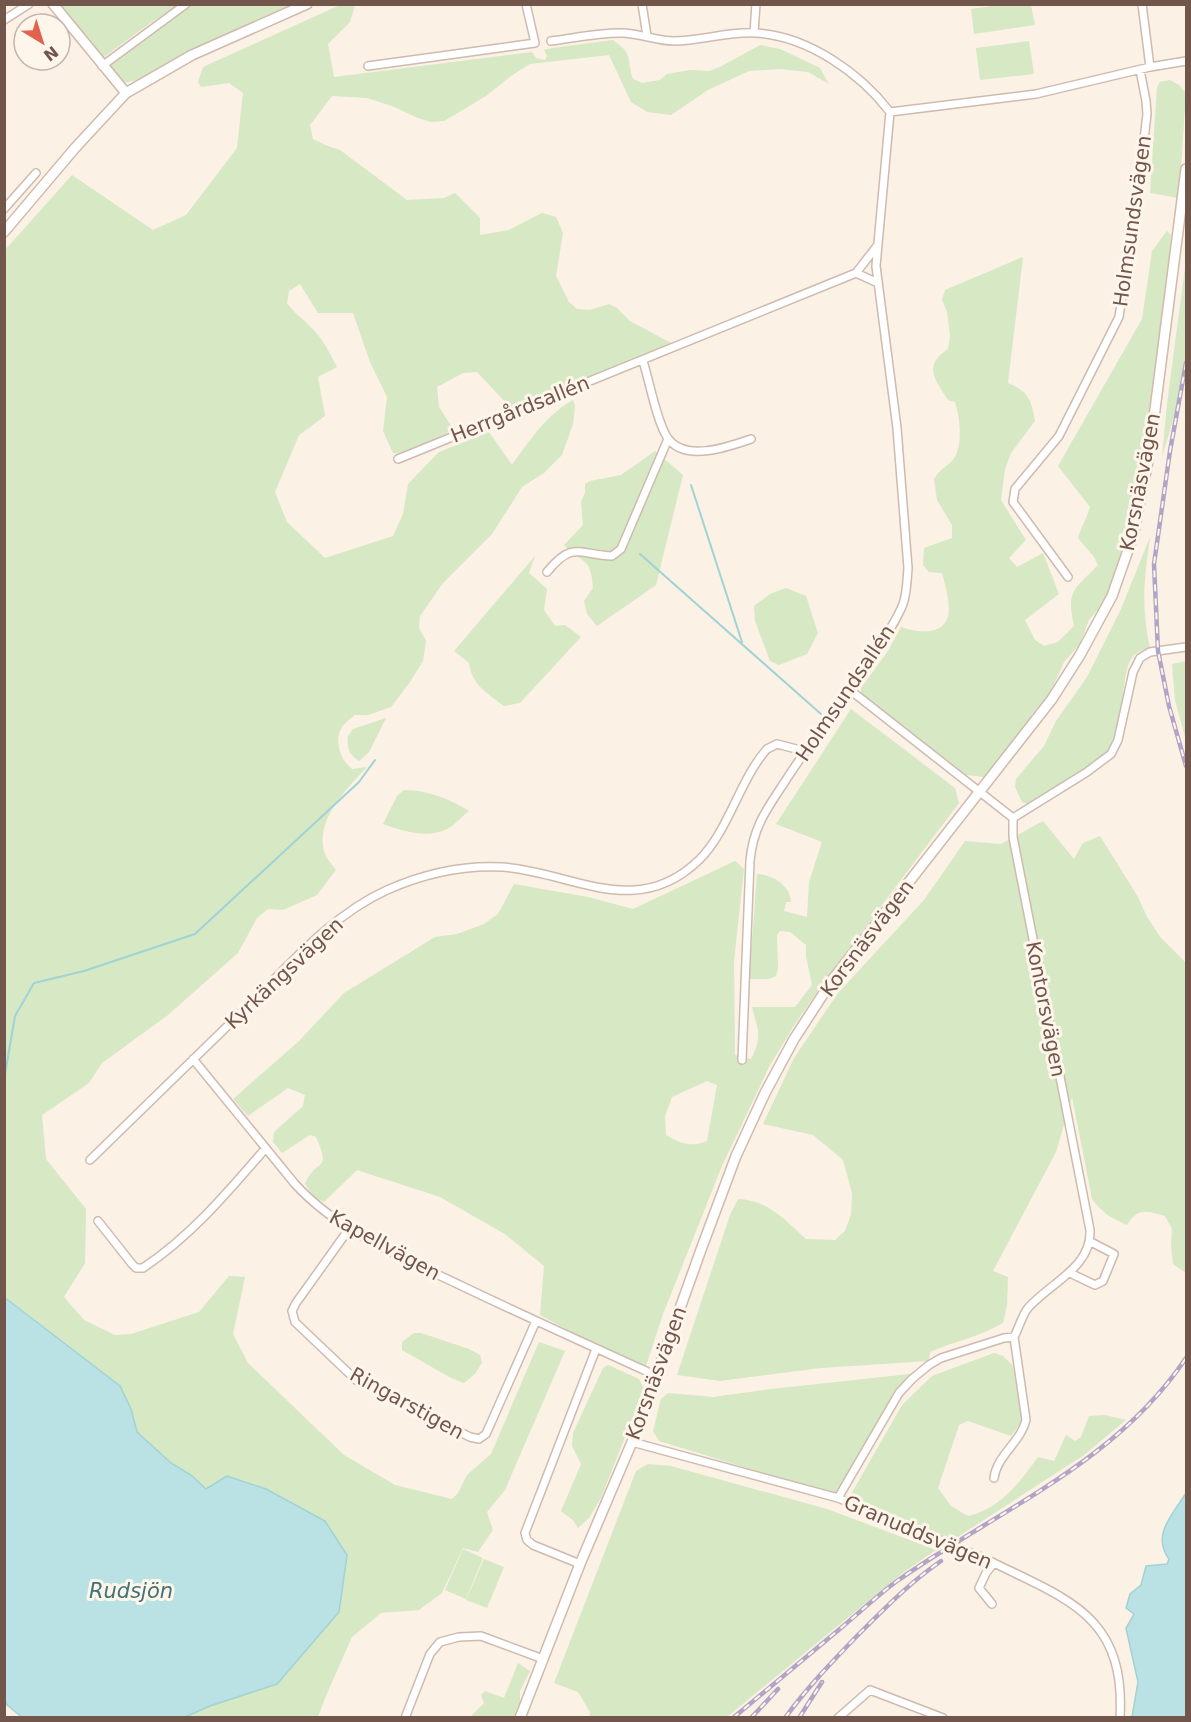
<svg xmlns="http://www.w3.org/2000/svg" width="1191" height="1722" font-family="'DejaVu Sans',sans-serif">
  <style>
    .green { fill: #d6e8c4; fill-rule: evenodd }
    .water { fill: #bae2e4; stroke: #a1d2d6; stroke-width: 1.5 }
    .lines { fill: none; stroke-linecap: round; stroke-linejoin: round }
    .stream { stroke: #a1d2d6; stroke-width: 2 }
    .street-casing { stroke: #cfbaaf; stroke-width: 10 }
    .secondary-casing { stroke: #d1b9ac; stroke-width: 12 }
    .street { stroke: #fff; stroke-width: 7 }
    .secondary { stroke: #fff; stroke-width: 9 }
    .rail-casing { stroke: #b2a4c5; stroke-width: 4.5 }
    .rail { stroke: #fef5eb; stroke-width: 2; stroke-dasharray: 7; stroke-linecap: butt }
    .street-bridge-casing { stroke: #cfbaaf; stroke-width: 10; stroke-linecap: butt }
    .street-bridge { stroke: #fff; stroke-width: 7 }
    .labels { text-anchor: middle; stroke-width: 6; stroke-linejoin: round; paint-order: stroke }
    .street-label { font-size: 20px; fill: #73564b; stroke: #fef5eb }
    .water-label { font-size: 21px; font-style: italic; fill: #407478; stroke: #fef5eb }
  </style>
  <rect width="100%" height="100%" fill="#fbf1e5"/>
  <!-- green -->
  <path class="green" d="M56,5H179L153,21L100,60Z
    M192,5H298L194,49L139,80L122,83L109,67Z
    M340,5H355L350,22L328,44L334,77L532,52L536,58L545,60L547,56L544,50L552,48L613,40C634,55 626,57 633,79L642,83L660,80L667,74L690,70L709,71L720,67L760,45L780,49L820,68L829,84L808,72L780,69L749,71L708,90L671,115L647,112L631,102L609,55L530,64L511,76L486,96L444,121L431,122L418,118L392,106L367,98L332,96L310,125L313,139L325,145L340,150L407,200L444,198L455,193L480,218V235L509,230L542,213L556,217L563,233L556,276L569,302L577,309L590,310L609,304L617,308L630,321L673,344L567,388L511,408L477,372L463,373L437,387L439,407L453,429C441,438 407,455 393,453L383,431L387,397L370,362L353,313H318L300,284L289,291L287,303C295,315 308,322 317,334C325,343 331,356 337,367L318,377L325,416L299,435L275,492L287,522L325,558L393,536L403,514L408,484L439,452L489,432L512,465C530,440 546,415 573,400L575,406L573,424L562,455L544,473L522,487L492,534L443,583L420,616L419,628L426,641L423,661L410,682L391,707L368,715H355C350,719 344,723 341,729C334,741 341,761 352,769L367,767C347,788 313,822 325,854C327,859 332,865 336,870L317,895L283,910L268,909L257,918L238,953L168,1015L102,1063L89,1083L42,1115L46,1159L86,1209L85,1263L64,1297L84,1320L115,1335L131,1334L199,1312L229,1276L245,1277L233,1334L248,1363L344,1455L395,1485L452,1499L458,1493L467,1475L491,1454L539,1342L565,1351L505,1490L487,1512L493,1530L478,1552L463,1548L442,1593L419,1610L381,1613L352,1637L325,1698L318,1717H185L210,1706L325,1521L266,1489L227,1476L206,1489L191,1475L171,1463L137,1432L131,1409L119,1386L5,1297V250L72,175L153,230L186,215L237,148L243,93L229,83L201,87L198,82L203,67Z
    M1000,5H1031L1035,25L974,34L971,9Z
    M1029,41L1034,74L980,80L976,48Z
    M1170,80L1179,85L1186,93L1179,198L1150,193L1157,87L1160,82Z
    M1167,231L1171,235L1163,322L1145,453L1130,535L1110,596L1089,620L1080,644L1064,662L1051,691L1032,714L1022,734L984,777L966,775L895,721L886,716L861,695V688L888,651L901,627C916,632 941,637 948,617C951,605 945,584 942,573L929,572L923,565L924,548L952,538V525L937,500L934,479C939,471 944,468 951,462C964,449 960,418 955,402L948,400C934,378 923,366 948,349L950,336L947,312L942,300L945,290L1023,257L1008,383C1028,391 1032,401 1035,421L1011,453L1005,469L1001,500L1026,540L1009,558L1017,567L1043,553L1059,594L1025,620L1035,640L1044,646L1058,642L1074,626C1066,590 1074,590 1098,565L1094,557L1078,538C1081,527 1087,518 1090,507L1058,466L1142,319L1152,251Z
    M1186,260V376L1162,457L1167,404Z
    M655,451L683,475L656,585L597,626L587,614L584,601L593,588C591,557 584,565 564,545L583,525L581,502L585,493V484L590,481L621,475Z
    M1150,537C1144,581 1141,605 1150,648C1144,650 1138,651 1133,656C1120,671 1125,726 1112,746C1098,768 1050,791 1028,804L1022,802L1015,787L1016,779L1044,746L1056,721L1087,677L1121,609Z
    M535,556L529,573L547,589L544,610L555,626L565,625L581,637L520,703L504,706C487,693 472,685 469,663L454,651Z
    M786,588L806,596L818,633L807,654L779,665L770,661L755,621L754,606L770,594Z
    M1186,661V741L1175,700L1172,664Z
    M851,709L955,788L959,803L824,982L795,1024L770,1065L722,1166L663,1314L646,1366L596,1345L540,1315L544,1266L505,1234L440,1197L357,1170L324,1202L314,1197L305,1184C317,1156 332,1174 316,1137L310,1135L282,1153L273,1142L274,1132L303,1106L305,1095L288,1088L248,1116L233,1099L298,1042L344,993L435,937L457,934L484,924L498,914L514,884L588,897L633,909L735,861L744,869L734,961L735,1055L751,1059C763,1035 758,1031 752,1007H795L812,985L806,956V945L790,932L780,931L777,935L778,968L776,976L769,979H749L757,874C772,874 791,886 791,902H786L784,911L807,917L809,882L822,842L776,824ZM707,1081L717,1085L707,1141C691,1148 680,1143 666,1135L665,1116L672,1097Z
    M386,718L369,752L359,761C348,754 347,748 348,736L353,729Z
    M404,790C426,790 451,799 469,811C462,816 455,825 447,829C427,839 402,831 383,824L397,796Z
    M1043,821L1074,859L1083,843L1100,836L1138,897L1147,917L1161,938L1186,963V1273L1173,1264L1171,1245L1172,1229L1165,1216C1147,1211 1138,1207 1127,1225C1112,1218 1102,1213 1092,1199L1072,1097L1056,1152L993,1271L1008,1277L1007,1305L1003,1323C979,1337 955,1341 930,1352L929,1361L821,1368L720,1381L677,1375L730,1215L738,1199C768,1200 785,1220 806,1239L835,1240L845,1231L851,1215L852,1193L843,1160L813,1135L763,1124L794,1058L838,993L924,900L965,841L1001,844Z
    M414,1333H421L469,1349L480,1355L482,1363L475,1374L464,1383L451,1378L402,1350V1342Z
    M994,1353L1003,1356L1013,1366L1022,1421L1011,1436L968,1421L959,1425L938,1488L951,1506L968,1516C999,1509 1020,1483 1038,1457L1054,1461L1066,1435L1075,1441L1081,1437L1089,1416L1105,1415L1126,1420L1084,1455L953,1540L850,1496L902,1405L932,1376Z
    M608,1365L639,1379L644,1389L601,1498L589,1518L578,1528L573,1520L561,1511L581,1464L572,1446L573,1433L603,1368Z
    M910,1374L892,1398L835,1495L659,1441L653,1431L661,1399L668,1393L713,1397L771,1389Z
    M648,1464L671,1466L827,1509L936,1550L904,1572L829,1633L727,1717H589L590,1712L578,1692L554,1683L636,1471Z
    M463,1549L483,1558L466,1599L445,1590Z
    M484,1559L504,1567L487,1608L466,1600Z
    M518,1663L530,1671L520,1691V1702L514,1717H470L484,1703L481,1695L485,1691L504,1698Z"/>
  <!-- water -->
  <path class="water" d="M4,1297L120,1386L131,1409L137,1432L171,1463L191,1475L206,1489L227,1476L266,1489L325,1521L347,1555L339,1612L277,1684L210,1706L185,1717H22L7,1705L4,1697Z
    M1186,1493V1717H1132L1138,1682L1126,1628L1134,1614L1126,1608L1130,1594L1141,1585L1146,1566L1167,1564L1169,1559C1151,1535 1173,1514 1186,1493Z"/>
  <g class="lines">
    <!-- stream -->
    <path class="stream" d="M691,485L742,642
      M640,554L821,714
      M4,1080L15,1016L34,983L84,971L195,934L359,782L375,760"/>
    <defs>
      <path id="street" d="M642,4L647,36
        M1142,4L1150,67
        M4,20L29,4
        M754,33L756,4
        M551,41C575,38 600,32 624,33C641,34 657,41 674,41C701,41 729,31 756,33C808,36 860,73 890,112L876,266L897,428L908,568C907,580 907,593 903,604C896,622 884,639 873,655C845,699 812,739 784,783C766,810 753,828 750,861L742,1060
        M102,66L186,4
        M368,66L535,43L526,4
        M890,112L1036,94L1150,67L1186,61
        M4,209L36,173
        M877,246L856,273L878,283
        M643,361C649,380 657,422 667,437C684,463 728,447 751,439
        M398,459L856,273
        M547,572C573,540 579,555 612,556L621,549L668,439
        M1068,577L1013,502L1015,489L1059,436L1119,317L1137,199L1147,114L1146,101L1140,70
        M850,690L1013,818V837L1090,1230C1092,1267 1050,1283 1028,1308C1022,1315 1019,1328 1014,1337
        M1013,818L1087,772L1111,754L1118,740L1133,672L1140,658L1150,652L1186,647
        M193,1059L295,1184C341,1234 406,1259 466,1288C529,1318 593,1347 657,1376
        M90,1160C143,1108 196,1056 249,1005C291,963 332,915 387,890C423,874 463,865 502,867C572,872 636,921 699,860C728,832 740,779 767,749L777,744L804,751
        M98,1221L132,1264L136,1268H143C191,1236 227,1193 265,1149
        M349,1229L296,1303L292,1311L295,1322L356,1380L470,1437L479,1439L486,1434L536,1321
        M1070,1273L1095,1285L1103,1281L1114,1254L1091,1242
        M632,1442L838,1498L945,1542
        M994,1478C997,1455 1021,1442 1026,1420L1014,1337
        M838,1498L899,1393L912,1379L929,1365L941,1358L1004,1338L1014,1337
        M986,1559C1065,1599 1126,1613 1120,1718
        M580,1564L533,1545L527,1540L525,1533L596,1349
        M992,1604L979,1588L986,1573L994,1563
        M405,1718L430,1654L440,1642L459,1637L481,1636L543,1659
        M838,1718L870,1690L943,1718"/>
      <path id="secondary" d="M53,4L126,93
        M4,232L75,148L126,93L192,55L307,4
        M520,1718L580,1564L632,1442L702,1247L736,1156L765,1093L794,1039L833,979L1052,699L1080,655L1112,596L1133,536L1149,456L1186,169"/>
    </defs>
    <!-- street casing -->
    <use href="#street" class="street-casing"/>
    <!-- secondary casing -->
    <use href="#secondary" class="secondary-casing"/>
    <!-- street -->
    <use href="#street" class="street"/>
    <!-- secondary -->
    <use href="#secondary" class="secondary"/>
    <defs>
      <path id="rail" d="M1186,363L1170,451L1154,564L1158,651L1169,706L1186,766
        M733,1718C769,1688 805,1658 841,1628C860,1612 878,1595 897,1581C998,1510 1116,1463 1186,1358
        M751,1718L778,1689
        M785,1718C806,1689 830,1664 855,1638C882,1611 909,1583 941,1561
        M799,1718L822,1682"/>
    </defs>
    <!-- rail casing -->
    <use href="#rail" class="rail-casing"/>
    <!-- rail -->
    <use href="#rail" class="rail"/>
    <defs>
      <path id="street-bridge" d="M945,1542L986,1559"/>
    </defs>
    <!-- street-bridge casing -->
    <use href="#street-bridge" class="street-bridge-casing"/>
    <!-- street-bridge -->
    <use href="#street-bridge" class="street-bridge"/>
  </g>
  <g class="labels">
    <!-- street labels -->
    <g class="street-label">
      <text transform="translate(1132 221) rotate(-82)" y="7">Holmsundsvägen</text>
      <text transform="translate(520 409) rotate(-22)" y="7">Herrgårdsallén</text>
      <text transform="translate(1140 482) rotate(-79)" y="7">Korsnäsvägen</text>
      <text transform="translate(845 693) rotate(-56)" y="7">Holmsundsallén</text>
      <text transform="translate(867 938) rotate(-53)" y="7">Korsnäsvägen</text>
      <text transform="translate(284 973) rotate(-43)" y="7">Kyrkängsvägen</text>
      <text transform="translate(1046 1009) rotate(79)" y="7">Kontorsvägen</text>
      <text transform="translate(385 1245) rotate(29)" y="7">Kapellvägen</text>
      <text transform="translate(656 1373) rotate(-70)" y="7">Korsnäsvägen</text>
      <text transform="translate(407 1403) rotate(29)" y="7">Ringarstigen</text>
      <text transform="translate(918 1532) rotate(23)" y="7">Granuddsvägen</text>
    </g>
    <!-- water labels -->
    <g class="water-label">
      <text x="131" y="1598">Rudsjön</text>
    </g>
  </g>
  <!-- border -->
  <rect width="1191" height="1722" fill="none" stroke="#73564b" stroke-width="12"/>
  <!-- north arrow -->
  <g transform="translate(42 42) rotate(142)"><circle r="28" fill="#fef5eb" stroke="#c6b5ab" stroke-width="1.5"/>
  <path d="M0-4.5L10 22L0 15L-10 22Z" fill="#e1624f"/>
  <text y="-9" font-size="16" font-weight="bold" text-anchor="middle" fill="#73564b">N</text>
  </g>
</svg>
